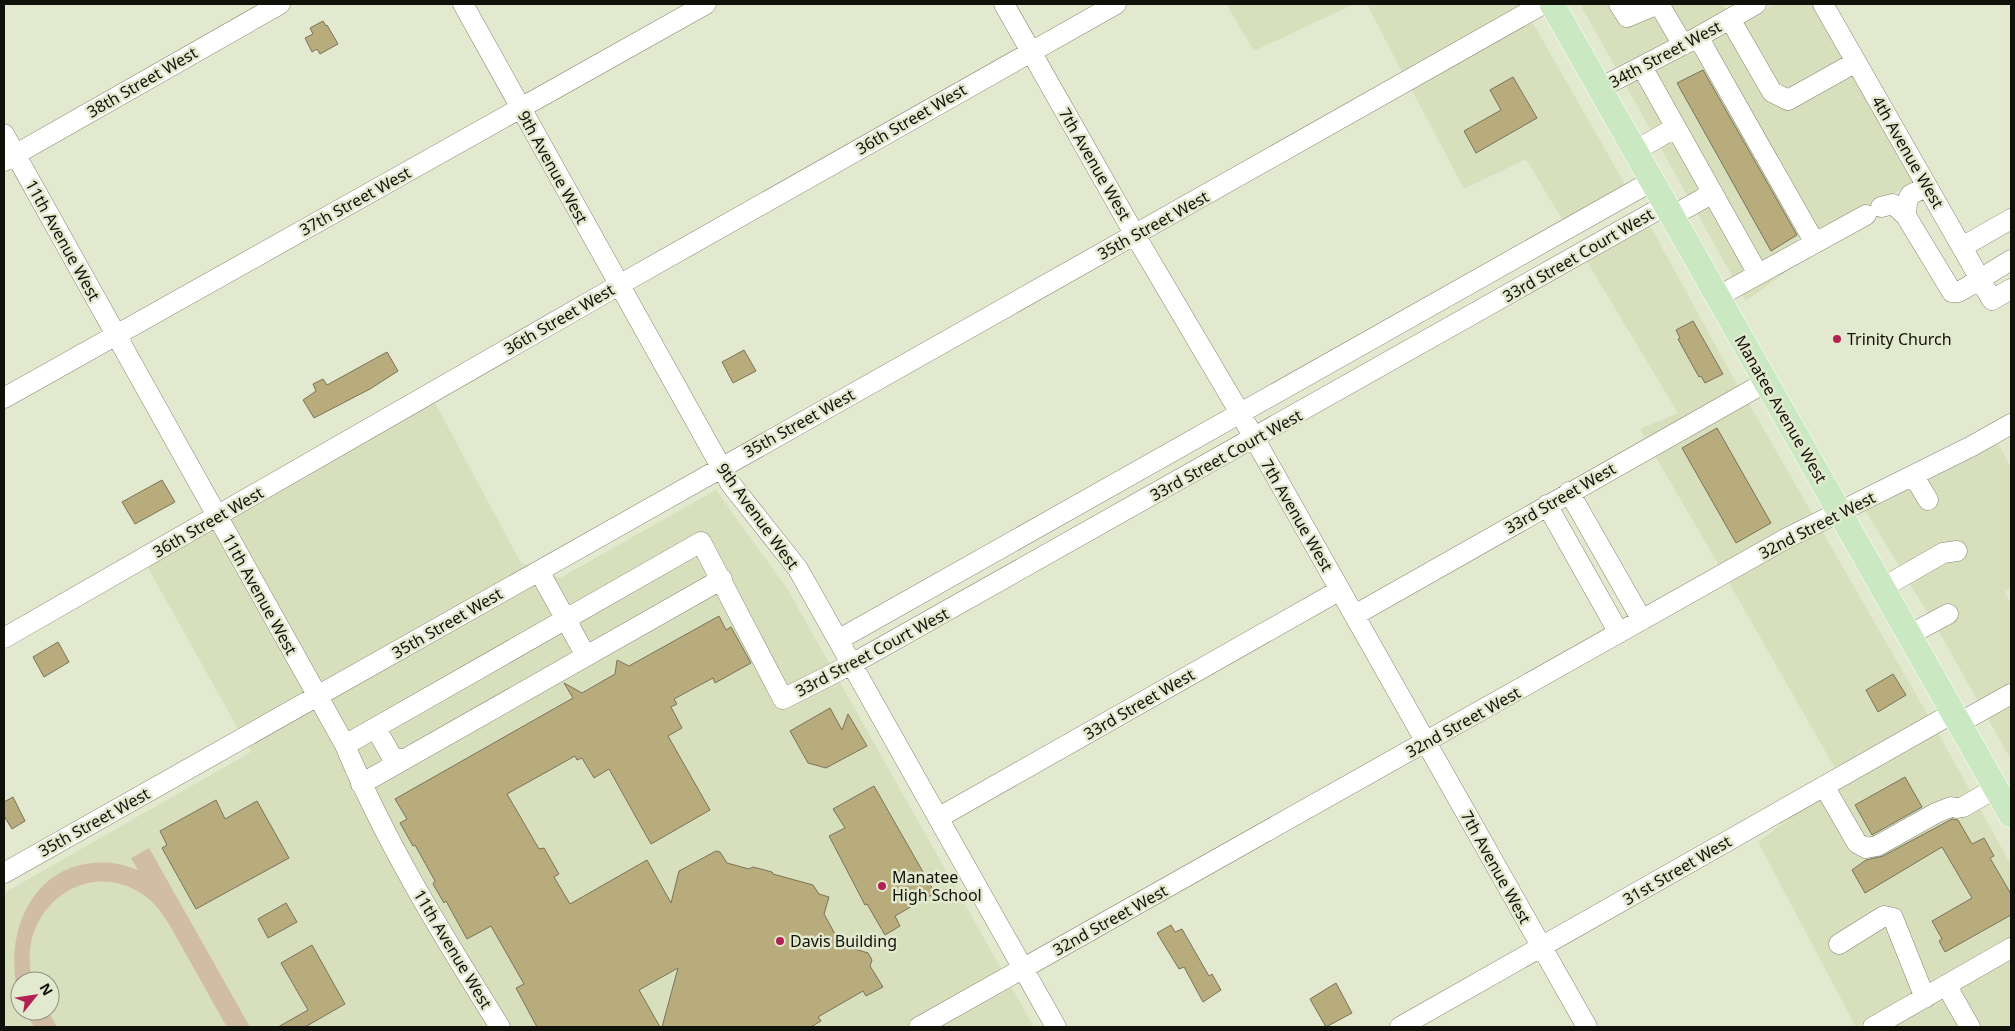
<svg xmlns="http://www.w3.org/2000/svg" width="2015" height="1031" font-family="'Noto Sans',sans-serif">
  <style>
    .built { fill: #d7dfbd; fill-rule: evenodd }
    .green { fill: #d1bda5 }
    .building { fill: #b8ab7c; stroke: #79735b }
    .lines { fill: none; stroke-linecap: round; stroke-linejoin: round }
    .minor-casing { stroke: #838870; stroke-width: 21 }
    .major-casing { stroke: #fff; stroke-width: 26 }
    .minor { stroke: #fff; stroke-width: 20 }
    .major { stroke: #cae9c2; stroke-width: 25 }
    .poi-dot { fill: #b22152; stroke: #e3e9cf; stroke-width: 2 }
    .labels { text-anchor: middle; stroke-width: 5; stroke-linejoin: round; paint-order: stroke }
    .street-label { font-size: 16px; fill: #101209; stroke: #e3e9cf }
    .poi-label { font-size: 16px; fill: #101209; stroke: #e3e9cf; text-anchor: start }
  </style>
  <rect width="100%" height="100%" fill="#e3e9cf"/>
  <!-- built -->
  <path class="built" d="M1226,4H1354L1254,51Z
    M1367,4H1523V5L1403,74Z
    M1580,4H1723L1727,11L1617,70Z
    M1774,4H1813L1913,180L1746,301L1625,84L1736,27Z
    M1531,20L1626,186L1563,221L1526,159L1464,189L1411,88Z
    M1649,224L1739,388L1646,440L1640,429L1678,413L1586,260Z
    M433,399L521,563L560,578L716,490L788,590L1034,1027H4V893L251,752L147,566ZM20,981H50V1011H20Z
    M1748,402L1814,517L1720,567L1654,454Z
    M1998,444L2011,467V588L2005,592L2011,604V685L1979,703L1938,630L1865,510L1972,455Z
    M1822,531L1929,717L1836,770L1728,581Z
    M2011,703V760L1987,717Z
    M1937,731L2011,865V938L1856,1027L1758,842L1806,806Z
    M2011,957V1027H1890Z"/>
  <!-- green -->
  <path class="green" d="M149,848L250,1027H227C213,1003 200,979 186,954C174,934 164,910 145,896C86,853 13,912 33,981H20V1002C0,934 33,856 112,863C121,864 129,867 138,870L131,858Z
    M25,1011H48L57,1027H34Z"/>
  <!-- building -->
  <path class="building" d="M323,21L326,26L327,25L338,44L320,54L317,49L312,52L305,38L313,34L310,28Z
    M1703,70L1797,235L1771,251L1677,83Z
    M1513,77L1537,118L1476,153L1464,131L1501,110L1490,90Z
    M1693,321L1723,374L1705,383L1701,376L1699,377L1678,339L1680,338L1676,330Z
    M744,350L756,371L733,383L722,362Z
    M387,352L398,371L370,389L314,418L303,400L316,391L313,384L323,379L327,385Z
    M1717,428L1771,523L1736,543L1682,448Z
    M162,480L175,502L135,524L122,502Z
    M719,616L726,630L731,627L751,663L715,683L713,678L674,699L677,704L671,707L682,728L668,736L710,810L651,844L609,769L594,778L582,758L577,760L575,756L507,794L539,849L544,848L559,874L554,877L570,904L647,860L671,903L679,871L716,851L720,852L727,863L749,869L753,867L772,872L773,874L813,885L819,894L829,897L824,914L841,945L868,953L872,960L870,966L883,987L866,996L863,991L818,1017L821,1021L811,1027H662L678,968L639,990L660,1027H537L516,988L524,984L491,926L467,939L446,901L444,903L433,884L435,881L415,845L413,846L400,823L407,819L395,799L573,698L564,683L582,693L615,674L617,660L629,666Z
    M58,642L69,662L44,677L33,657Z
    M1893,674L1906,695L1878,712L1866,690Z
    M830,708L842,730L848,714L867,746L826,768L808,763L790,731Z
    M1905,777L1922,807L1872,835L1855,805Z
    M874,786L935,893L895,916L900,926L885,935L867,904L865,905L829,836L845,828L833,809Z
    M13,797L25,821L12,829L4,816V802Z
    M216,800L225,819L257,801L289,858L196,909L162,848L167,845L160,831Z
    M1952,819L1958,820L1972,844L1984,838L1994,856L1990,858L2011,894V915L1945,952L1939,941L1942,939L1932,921L1972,898L1942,847L1865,893L1852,870L1866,860L1883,856Z
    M286,903L297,922L268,938L258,919Z
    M1171,925L1175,932L1182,929L1209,976L1212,974L1221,990L1203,1002L1184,967L1179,969L1157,933Z
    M312,945L345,1004L305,1027H278L308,1010L281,963Z
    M1336,983L1352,1013L1326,1027L1310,999Z"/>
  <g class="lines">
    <defs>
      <path id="minor" d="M463,4L730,483L798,569L1056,1027
        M1004,4L1135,235L1240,413L1587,1027
        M1619,4L1627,17L1658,4
        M1659,4L1683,45
        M1823,4L1992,300L2011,289
        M1730,19L1772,92L1788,100L1856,62
        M1698,37L1815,243
        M1642,67L1758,274
        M1600,88L1698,37L1756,4
        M4,134L345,745C386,844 443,936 500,1027
        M1635,151L1676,127
        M4,161L280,4
        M1881,207L1893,204L1906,216L1952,292H1958L1964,289L2011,260
        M1672,216L1713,193
        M1906,216L1907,202L1910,195L1927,186
        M1962,247L2011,219
        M1717,297L1866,215
        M4,398L706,4
        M1914,476L1928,500
        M1569,492L1642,620
        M1547,505L1619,633
        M539,571L586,656
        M1882,588L1943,553L1957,551
        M1355,615L1766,382
        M1909,635L1948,614
        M4,638L619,285L1116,4
        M838,640L1652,181
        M1959,723L2011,694
        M380,725L379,734L392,757L404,760
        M345,745L701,542L783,699L852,664L1666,205
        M361,784L722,579
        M1824,786L1857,843L1866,848L1877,846L1936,813L1951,807L1957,808L1963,807L1996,788
        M938,818L1340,590
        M4,873L1543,4
        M1839,944L1884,916L1893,918L1925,998
        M1946,985L1970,1027
        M919,1027L1787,538L1972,446L2011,424
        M1400,1027L1953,713
        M1873,1027L2011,948"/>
      <path id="major" d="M1552,4L2011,815"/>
    </defs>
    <!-- minor casing -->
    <use href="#minor" class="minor-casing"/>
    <!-- major casing -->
    <use href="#major" class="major-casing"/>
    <!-- minor -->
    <use href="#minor" class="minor"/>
    <!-- major -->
    <use href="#major" class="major"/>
  </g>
  <!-- markers -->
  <g class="poi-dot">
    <circle cx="1837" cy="339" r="5"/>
    <circle cx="882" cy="886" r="5"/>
    <circle cx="780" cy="941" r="5"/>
  </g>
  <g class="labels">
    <!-- street labels -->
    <g class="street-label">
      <text transform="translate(1665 54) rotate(-28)" y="6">34th Street West</text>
      <text transform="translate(142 82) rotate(-30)" y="6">38th Street West</text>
      <text transform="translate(911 119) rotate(-30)" y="6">36th Street West</text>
      <text transform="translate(1908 152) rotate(60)" y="6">4th Avenue West</text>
      <text transform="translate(1095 164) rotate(60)" y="6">7th Avenue West</text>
      <text transform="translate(553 167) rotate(61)" y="6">9th Avenue West</text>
      <text transform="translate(355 201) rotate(-29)" y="6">37th Street West</text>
      <text transform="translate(1153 225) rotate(-29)" y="6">35th Street West</text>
      <text transform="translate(63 240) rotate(61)" y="6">11th Avenue West</text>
      <text transform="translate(1578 255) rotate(-30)" y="6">33rd Street Court West</text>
      <text transform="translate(559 319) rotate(-30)" y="6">36th Street West</text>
      <text transform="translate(1781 409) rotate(60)" y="6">Manatee Avenue West</text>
      <text transform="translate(799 423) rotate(-29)" y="6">35th Street West</text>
      <text transform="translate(1226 455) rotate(-29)" y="6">33rd Street Court West</text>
      <text transform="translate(1560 498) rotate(-30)" y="6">33rd Street West</text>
      <text transform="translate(1297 515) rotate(60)" y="6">7th Avenue West</text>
      <text transform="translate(758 516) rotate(54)" y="6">9th Avenue West</text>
      <text transform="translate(208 522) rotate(-30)" y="6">36th Street West</text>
      <text transform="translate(1817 525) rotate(-27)" y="6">32nd Street West</text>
      <text transform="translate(260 594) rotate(61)" y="6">11th Avenue West</text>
      <text transform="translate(447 623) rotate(-30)" y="6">35th Street West</text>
      <text transform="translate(872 652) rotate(-28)" y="6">33rd Street Court West</text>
      <text transform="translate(1139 704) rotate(-30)" y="6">33rd Street West</text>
      <text transform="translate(1463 722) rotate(-29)" y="6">32nd Street West</text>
      <text transform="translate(94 822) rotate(-29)" y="6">35th Street West</text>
      <text transform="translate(1496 867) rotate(61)" y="6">7th Avenue West</text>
      <text transform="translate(1677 870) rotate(-30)" y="6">31st Street West</text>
      <text transform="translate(1110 920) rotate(-29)" y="6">32nd Street West</text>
      <text transform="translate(453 949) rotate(59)" y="6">11th Avenue West</text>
    </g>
    <!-- poi labels -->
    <g class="poi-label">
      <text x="1847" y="345">Trinity Church</text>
      <text x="892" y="883">Manatee<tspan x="892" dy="18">High School</tspan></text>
      <text x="790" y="947">Davis Building</text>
    </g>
  </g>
  <!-- border -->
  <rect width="2015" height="1031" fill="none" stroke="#101209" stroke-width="10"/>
  <!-- north arrow -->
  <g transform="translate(35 996) rotate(60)"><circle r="24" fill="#e3e9cf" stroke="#8f9380"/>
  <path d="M0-4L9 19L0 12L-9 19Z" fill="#b22152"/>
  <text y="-8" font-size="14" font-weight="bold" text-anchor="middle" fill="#101209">N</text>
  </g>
</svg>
